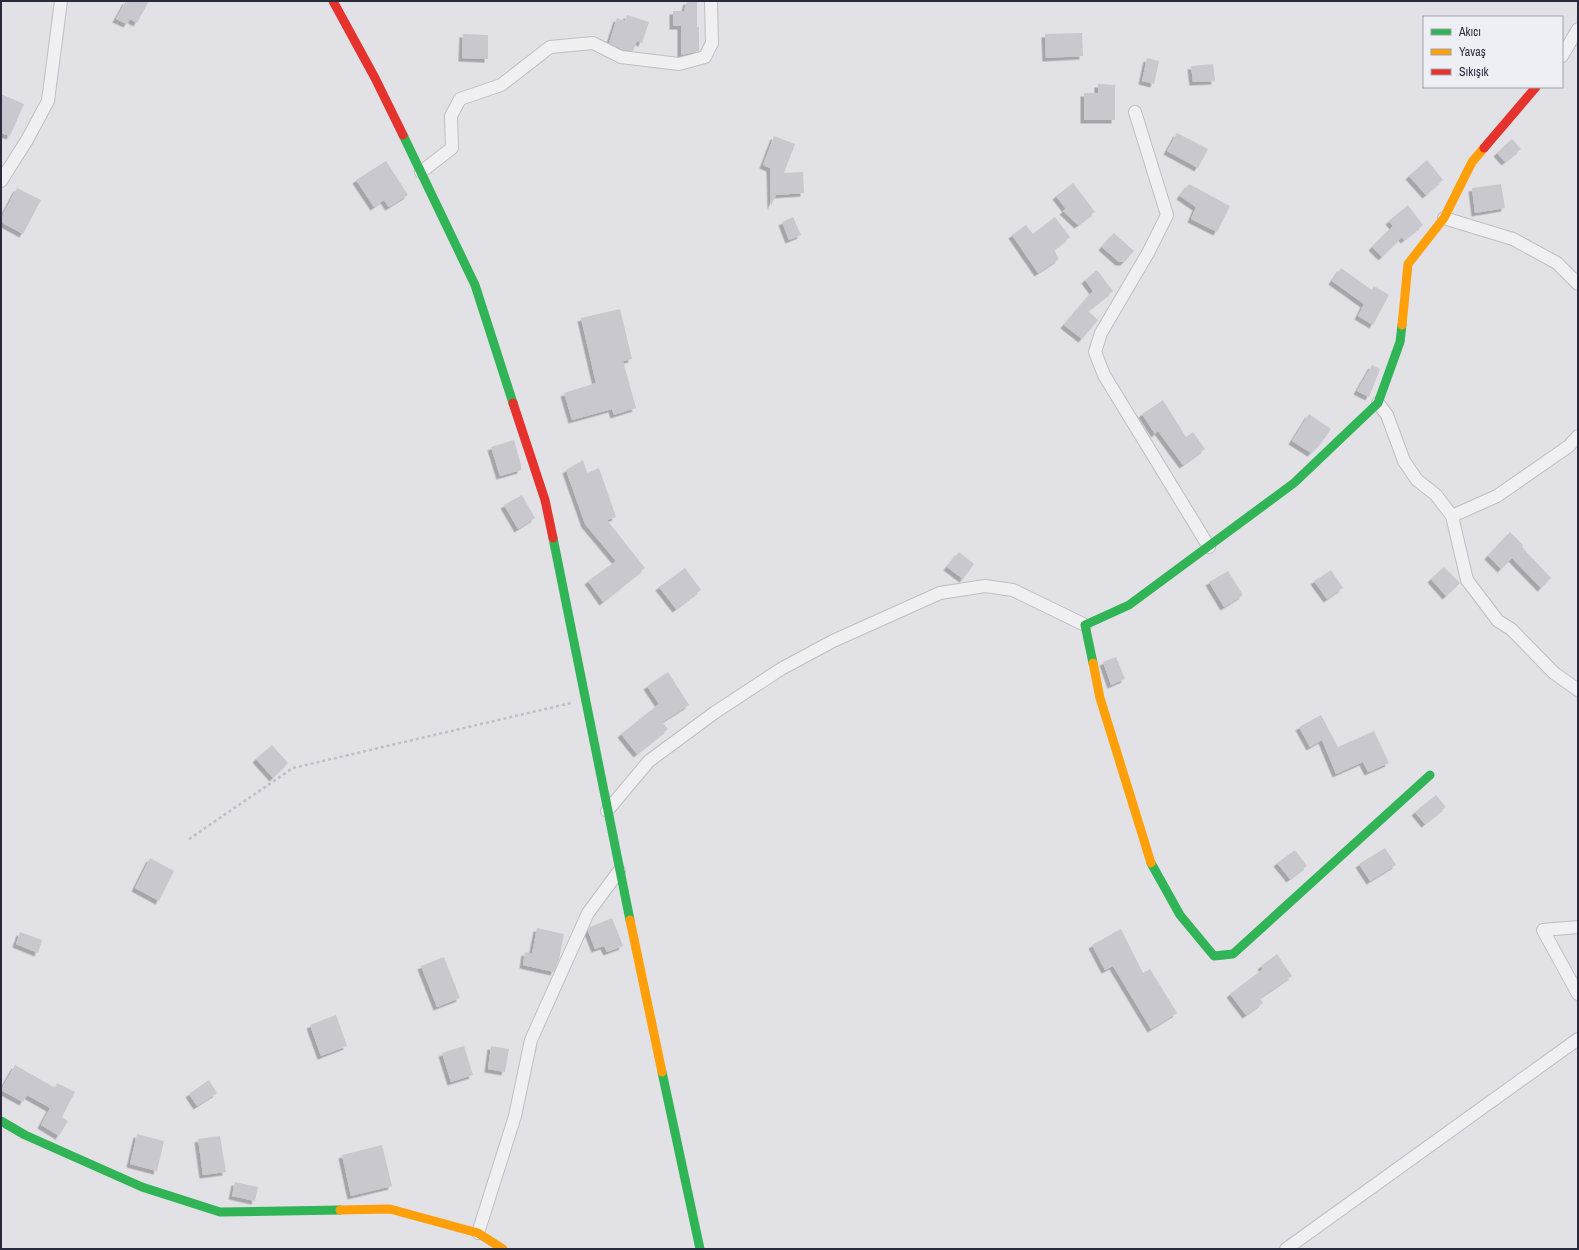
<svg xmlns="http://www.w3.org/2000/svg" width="1579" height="1250" font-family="'Archivo Narrow',sans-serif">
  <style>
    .building { fill: #c8c8ce; filter: url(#shadow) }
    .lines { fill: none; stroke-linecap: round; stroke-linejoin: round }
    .street-casing { stroke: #bebec3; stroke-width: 14 }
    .path { stroke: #bfc0c6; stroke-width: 2.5; stroke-dasharray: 3 3; stroke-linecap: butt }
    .street { stroke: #f0f0f2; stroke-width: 12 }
    .fast { stroke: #30b455; stroke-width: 9 }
    .slow { stroke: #ff9f0a; stroke-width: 9 }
    .jam { stroke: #e5322d; stroke-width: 9 }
  </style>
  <defs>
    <filter id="shadow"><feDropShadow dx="-3.5" dy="3.5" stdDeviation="0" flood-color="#0004"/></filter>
  </defs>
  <rect width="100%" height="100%" fill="#e1e1e6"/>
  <!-- building -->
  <path class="building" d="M126,1H149L137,23L130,19L127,24L116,19Z
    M687,1H697V27H699V51L681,55V26H673V11H684Z
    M627,15L649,22L642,43L637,41L633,51L623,50L609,43L617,18L625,21Z
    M1082,33L1083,56L1046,58L1045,34Z
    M463,34L488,35V59L462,58Z
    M1147,58L1159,61L1154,84L1142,81Z
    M1213,64L1215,81L1193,82L1191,66Z
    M1098,84L1115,85V120H1084V93H1098Z
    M1,94L24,104L10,136L1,133Z
    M1177,133L1208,149L1198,168L1167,151Z
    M774,136L795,144L784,173L803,172L804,193L776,195L771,206L770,168L763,165Z
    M1512,139L1521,149L1505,162L1497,153Z
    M1427,160L1443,180L1426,195L1409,176Z
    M386,161L408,195L389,207L384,200L374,207L356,180Z
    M1073,183L1095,212L1078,225L1063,211L1066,209L1056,196Z
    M1189,184L1230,206L1217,232L1191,219L1196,207L1180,196Z
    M1501,184L1505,208L1475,213L1472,188Z
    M17,188L41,200L23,234L1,222V218Z
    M1408,205L1423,225L1404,240L1402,237L1382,257L1372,247L1393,226L1389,221Z
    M793,217L801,235L789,240L782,222Z
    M1055,217L1070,237L1054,250L1059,259L1038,273L1012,235L1026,225L1033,234Z
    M1114,233L1134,251L1124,262H1119L1102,247Z
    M1341,268L1372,290L1374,286L1389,295L1373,325L1358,316L1364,304L1332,281Z
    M1097,270L1113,291L1088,311L1098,320L1082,339L1064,325L1093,291L1085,280Z
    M620,309L632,359L623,361L636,408L614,415L612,409L572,420L564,393L596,383L581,318Z
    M1372,365L1380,369L1369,397L1357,391Z
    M1163,400L1186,437L1193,432L1205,449L1183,465L1158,431L1155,434L1142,414Z
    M1309,414L1331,429L1322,442L1311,453L1292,441Z
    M514,440L521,465V470L500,476L491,447Z
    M583,460L587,473L599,468L616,517L607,520L645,568L603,602L588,581L616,561L585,524L566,470Z
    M522,495L535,518L518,529L504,505Z
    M1510,532L1523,545L1522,547L1551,578L1541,588L1512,558L1501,569L1488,556Z
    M959,552L974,564L963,579L947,567Z
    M1444,567L1460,583L1446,596L1431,579Z
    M685,568L701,590L676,609L659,587Z
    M1331,570L1343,588L1327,599L1314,581Z
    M1228,571L1243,595L1224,607L1209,582Z
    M1116,657L1125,679L1111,685L1103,662Z
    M668,672L689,705L662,722L668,729L637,754L621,734L659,704L647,686Z
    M1321,715L1338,747L1374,731L1389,763L1368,772L1363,762L1336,774L1322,740L1310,747L1299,727Z
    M272,745L288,763L273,778L256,759Z
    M1436,795L1446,807L1425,824L1415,812Z
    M1385,848L1396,865L1370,881L1359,864Z
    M1295,850L1307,866L1290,879L1277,863Z
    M150,858L174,871L159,901L135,888Z
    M612,918L623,946L607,952L604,946L595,949L588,931L590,927Z
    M537,928L564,934L559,959L554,972L523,965L525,952L532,954Z
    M1121,929L1143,973L1150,969L1177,1013L1151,1029L1113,966L1105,970L1092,945Z
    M20,932L42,940L38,953L16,944Z
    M1277,954L1292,976L1260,998L1263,1003L1246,1015L1230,994L1263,969L1261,966Z
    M444,957L460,998L437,1007L421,966Z
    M336,1015L347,1046L321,1056L310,1025Z
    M464,1046L473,1075L451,1082L442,1053Z
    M491,1046L509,1049L505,1072L488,1069Z
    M15,1065L55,1088L57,1083L75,1092L62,1117L68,1121L59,1136L41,1125L50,1108L27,1095L23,1102L1,1090Z
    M209,1080L217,1093L197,1106L189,1094Z
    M137,1134L164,1141L157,1171L130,1164Z
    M220,1136L226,1172L203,1175L198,1139Z
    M382,1145L392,1186L351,1196L342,1155Z
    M235,1182L258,1187L255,1201L232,1196Z"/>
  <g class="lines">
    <defs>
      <path id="street" d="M1562,56L1578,29
        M1135,112L1167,215L1148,253L1101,333L1095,352L1104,375L1209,547
        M421,172L452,148L451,116L460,99L501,85L550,47L593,43L621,57L679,64L705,57L712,43L711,1
        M1,181L27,140L48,101L61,1
        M1444,218L1513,239L1557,263L1578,284
        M1378,403L1387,415L1404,461L1417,480L1436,495L1452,516L1467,580L1498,621L1511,629L1554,673L1578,690
        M1452,516L1497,496L1569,446L1578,436
        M607,811L649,761L714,713L781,669L833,641L940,593L985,586L1013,590L1085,625
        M1578,927L1543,930L1578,994
        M478,1233L515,1116L531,1040L588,913L619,871
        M1286,1249L1578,1039"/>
    </defs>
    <!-- street casing -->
    <use href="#street" class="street-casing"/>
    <!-- path -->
    <path class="path" d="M189,839L293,768L571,703"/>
    <!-- street -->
    <use href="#street" class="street"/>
    <!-- fast -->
    <path class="fast" d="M403,135L475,285L513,403
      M553,538L630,920
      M1093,663L1085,625L1129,605L1294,483L1378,403L1400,342L1402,325
      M1151,863L1180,915L1214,956L1233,954L1430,775
      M662,1072L700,1249
      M1,1121L25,1135L142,1187L220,1212L340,1210"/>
    <!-- slow -->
    <path class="slow" d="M1402,325L1408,264L1444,218L1472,162L1484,148
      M1093,663L1100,698L1151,863
      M630,920L662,1072
      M340,1210L390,1209L478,1233L503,1249"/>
    <!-- jam -->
    <path class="jam" d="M333,1L375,78L403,135
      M1484,148L1536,87
      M513,403L545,500L553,538"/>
  </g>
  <!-- border -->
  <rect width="1579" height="1250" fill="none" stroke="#282b3e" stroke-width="4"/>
  <!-- legend -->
  <rect x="1423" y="16" width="140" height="72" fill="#eeeff5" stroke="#9fa1ac"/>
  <rect x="1431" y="29" width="20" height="6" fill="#30b455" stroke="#9fa1ac"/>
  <text x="1459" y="36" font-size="12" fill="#282b3e">Akıcı</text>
  <rect x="1431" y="49" width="20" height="6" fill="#ff9f0a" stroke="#9fa1ac"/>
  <text x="1459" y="56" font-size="12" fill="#282b3e">Yavaş</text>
  <rect x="1431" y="69" width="20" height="6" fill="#e5322d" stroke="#9fa1ac"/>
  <text x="1459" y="76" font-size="12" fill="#282b3e">Sıkışık</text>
</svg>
